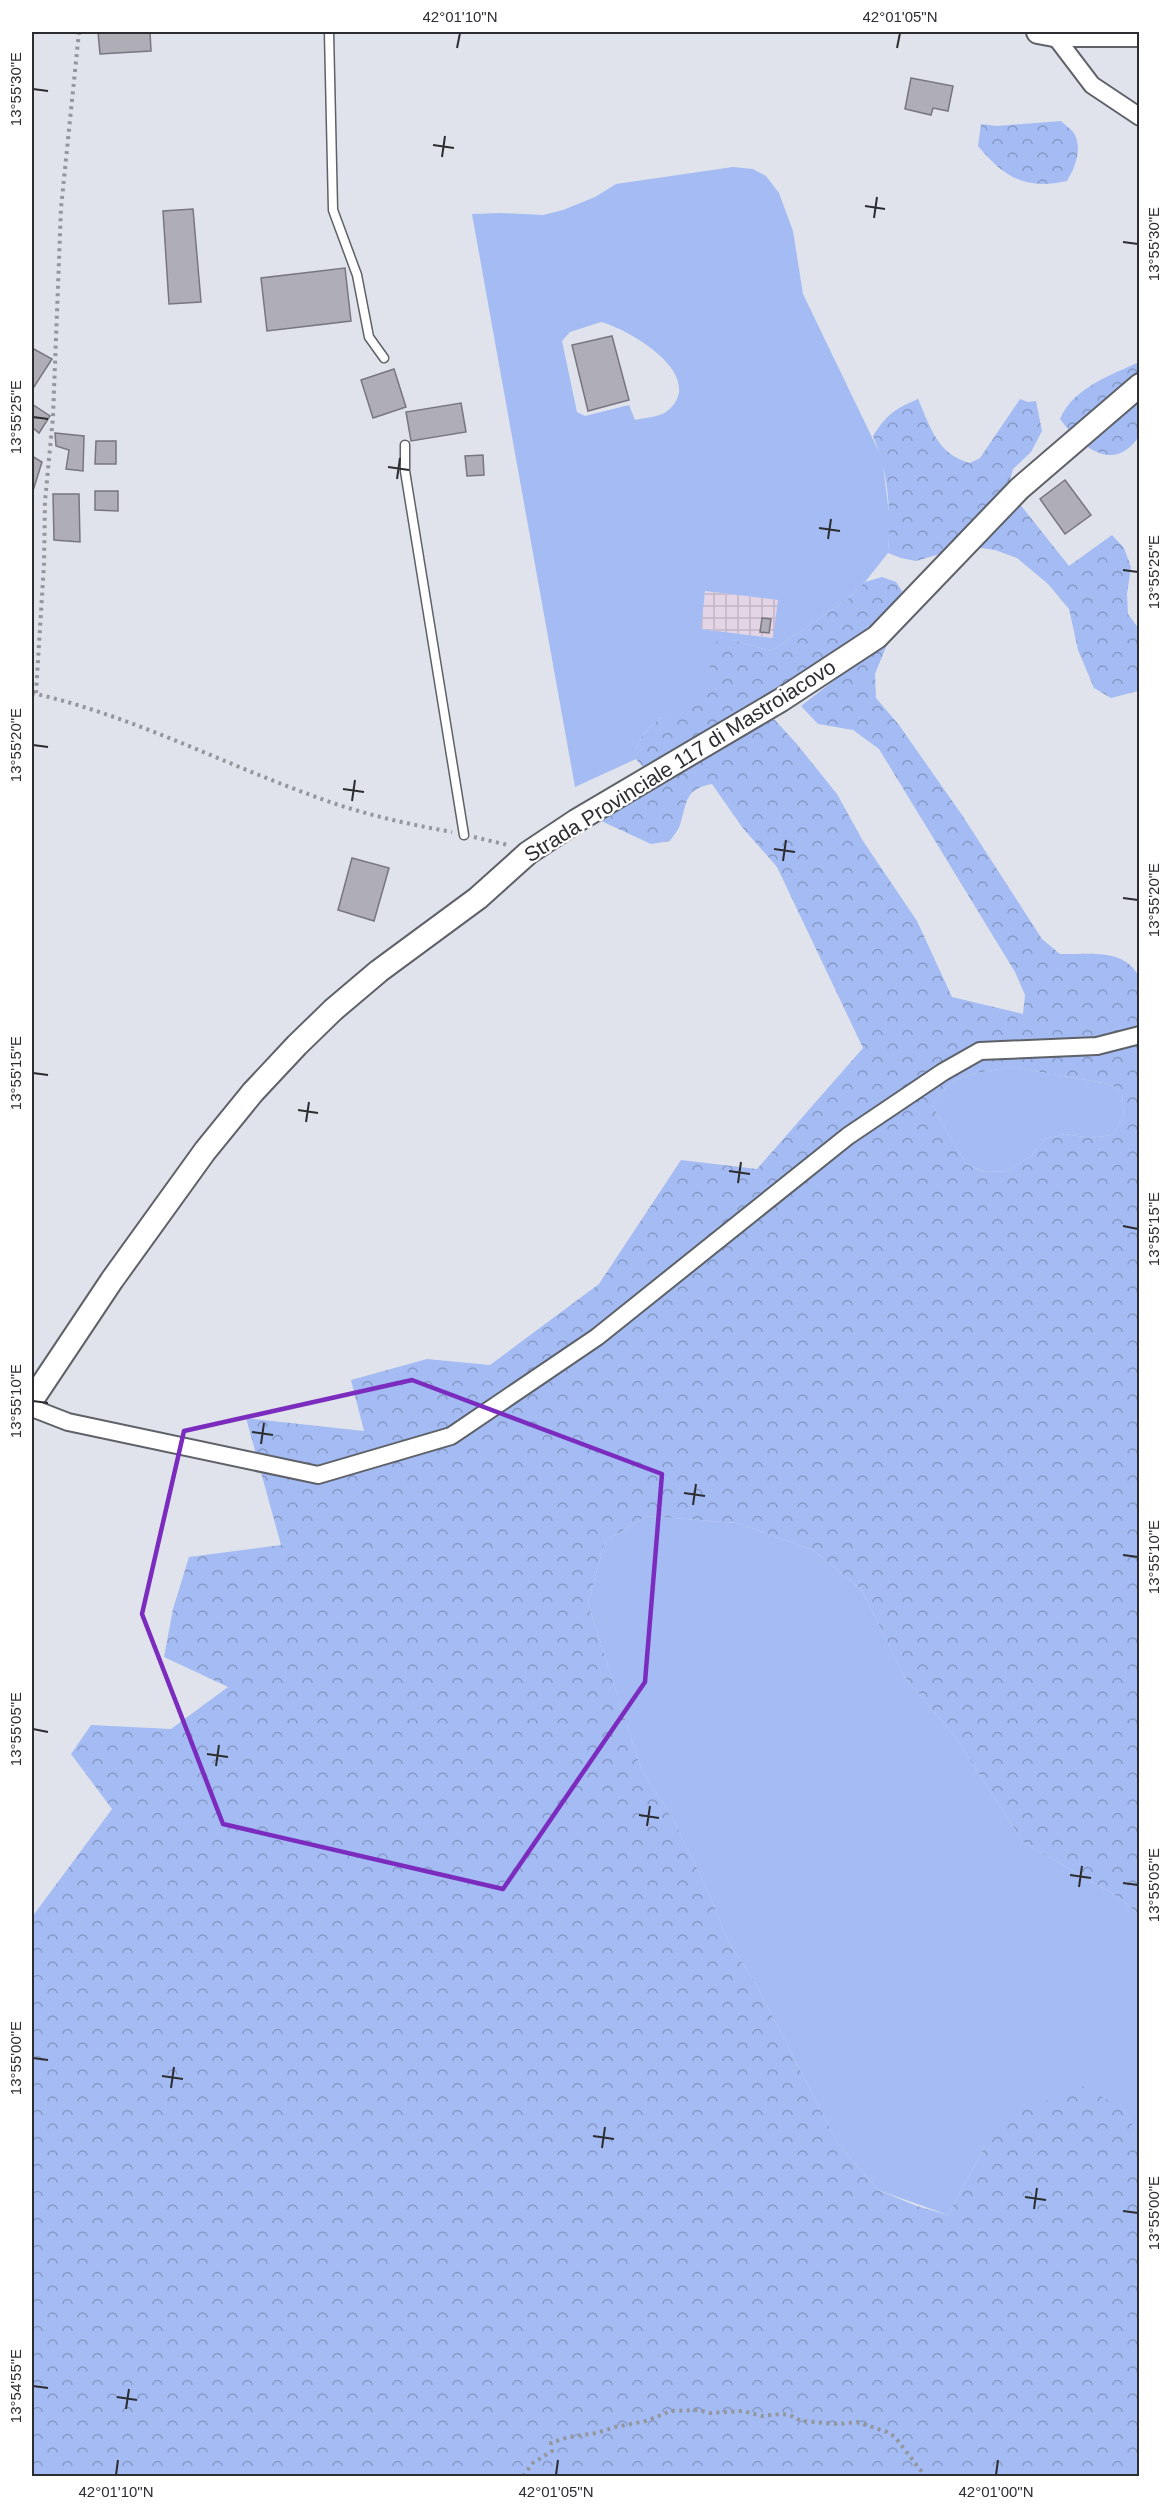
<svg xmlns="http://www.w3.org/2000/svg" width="1171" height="2508" font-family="Arial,sans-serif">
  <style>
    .industrial { fill: url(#industrial-grid) }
    .green { fill: #a4bcf3; fill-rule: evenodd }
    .forest { fill: url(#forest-crowns); fill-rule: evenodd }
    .building { fill: #afadb5; stroke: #78767e; stroke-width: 1.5 }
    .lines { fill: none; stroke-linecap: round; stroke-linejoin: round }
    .service-casing { stroke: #5e6168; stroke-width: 11 }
    .minor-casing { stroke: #5e6168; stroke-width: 20 }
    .secondary-casing { stroke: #5e6168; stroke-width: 26 }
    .path { stroke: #94969c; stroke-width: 4; stroke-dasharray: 3 4.5; stroke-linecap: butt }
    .service { stroke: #fff; stroke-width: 8 }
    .minor { stroke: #fff; stroke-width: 16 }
    .secondary { stroke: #fff; stroke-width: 22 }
    .marked { fill: none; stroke: #7b2cbf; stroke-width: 4.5; stroke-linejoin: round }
    .ticks { fill: none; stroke: #2c2d30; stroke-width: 2 }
    .labels { text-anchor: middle; stroke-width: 4.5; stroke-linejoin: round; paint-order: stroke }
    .street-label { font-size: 21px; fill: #2c2d30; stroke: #fff }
    .neatline { fill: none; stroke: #2c2d30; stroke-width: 2 }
    .ticks-label { font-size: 15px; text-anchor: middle; fill: #2c2d30 }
  </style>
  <defs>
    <pattern id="industrial-grid" width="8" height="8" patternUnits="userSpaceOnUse" patternTransform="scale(1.5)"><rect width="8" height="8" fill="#e3d4e6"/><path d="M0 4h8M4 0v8" fill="none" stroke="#c3b6c6"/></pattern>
    <pattern id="forest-crowns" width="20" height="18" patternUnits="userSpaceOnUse" patternTransform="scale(1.5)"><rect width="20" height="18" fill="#a4bcf3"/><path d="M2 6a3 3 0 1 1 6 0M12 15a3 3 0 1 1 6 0" fill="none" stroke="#8699c5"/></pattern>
  </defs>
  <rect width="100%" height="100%" fill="#e0e3eb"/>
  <!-- industrial -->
  <path class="industrial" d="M705,591L778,600L774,638L700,629Z"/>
  <!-- green -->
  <path class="green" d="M733,167L753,169L766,176L779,193L793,231L803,294L882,458L890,520L888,553L865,582L848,599L771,651L733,640L710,653L711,685L697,705L659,719L643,734L636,749V759L575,787L472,214L501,213L543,215L563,210L595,197L616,184ZM601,322C629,329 711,377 666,412C659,417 643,418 635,420L629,405L585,416L577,412L562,341L570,332ZM705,591L778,600L773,638L701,629Z
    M1011,1067L1109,1084L1122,1091L1124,1118L1112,1135L1090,1138L1065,1134L1045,1139L1032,1155L1007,1171L985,1172L968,1165L955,1146L932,1104L951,1082L971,1074Z
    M647,1516L737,1523L813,1550L862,1590L904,1676L956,1738L1023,1842L1120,1898L1139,1915V2138L1124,2109L984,2148L948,2215L878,2190L838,2144L755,1982L729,1943L706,1887L675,1823L641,1769L606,1660L588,1603L605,1541Z"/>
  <!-- forest -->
  <path class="forest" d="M1061,121C1065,125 1073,130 1075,135C1082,150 1075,168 1067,181C1025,190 1005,178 978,146L981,124L997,126Z
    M1139,362V436C1114,475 1080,446 1060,419C1073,388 1111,375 1139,362Z
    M918,399C931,428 937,454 970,463L980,458L1020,399L1028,402L1036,401L1042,431L1031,452L1013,469L1009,483L950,551L916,561L901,558L888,553C891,513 889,473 873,436C887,414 895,409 918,399Z
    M1015,498L1069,566L1112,535L1124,548L1131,567L1127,594L1128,614L1139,629V689L1138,691L1111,698L1094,688L1078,650L1069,609L1048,584L1017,558L995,550L981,548L964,550Z
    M882,577L896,582L902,591L897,605L886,619L805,680L643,767L636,759V749L643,734L659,719L697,704L710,685V653L717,641L733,640L771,651L848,599L865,582Z
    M890,637L875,674L876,698L899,725L962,815L1042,939L1060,954C1087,955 1125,947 1139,977V1915L1120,1898L1023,1842L956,1738L904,1676L862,1590L813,1550L737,1523L647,1516L605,1541L588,1603L606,1660L641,1769L675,1823L706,1887L729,1943L755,1982L838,2144L878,2190L917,2206L948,2215L984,2148L1013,2114L1082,2086L1124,2109L1140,2138L1139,2476H32V1917L112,1809L71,1754L91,1725L171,1729L228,1687L164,1657L173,1609L189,1557L281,1545L246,1418L364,1431L351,1380L427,1359L490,1365L599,1284L681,1160L757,1169L863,1048L777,867L742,827L712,784C684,789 687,803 680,825C678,831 673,836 670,841L651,844L599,820L725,745L774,719L796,743L837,794L863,841L917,921L952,997L1023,1014L1025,995L1015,972L879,749L853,730L818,724L801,706ZM1011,1067L1109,1084L1122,1091L1124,1118L1112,1135L1090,1138L1065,1134L1045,1139L1032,1155L1007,1171L984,1172L968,1165L955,1146L932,1104L951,1082L971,1074Z"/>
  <!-- building -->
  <path class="building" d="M98,32H150L151,51L100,54Z
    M911,78L953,86L948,111L933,108L931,115L905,109Z
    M193,209L201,302L169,304L163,211Z
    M345,268L351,321L267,331L261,278Z
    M612,336L629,400L588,411L572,345Z
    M32,348L52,359L32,390Z
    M394,369L406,407L373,418L361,380Z
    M461,403L466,432L411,441L406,412Z
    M32,404L50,416L39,433L32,427Z
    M55,433L84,436L83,471L66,469L69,450L56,446Z
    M96,441H116V464H95Z
    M483,455L484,475L467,476L465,456Z
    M32,456L42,462L32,494Z
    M1065,480L1091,515L1065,534L1040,499Z
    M95,491H118V511L95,510Z
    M53,494H79L80,542L54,540Z
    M762,618L771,619L769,633L760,632Z
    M352,858L389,868L374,921L338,910Z"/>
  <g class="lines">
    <defs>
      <path id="service" d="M329,32L333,210L357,275L369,337L384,358
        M405,445V471L464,835"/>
      <path id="minor" d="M1054,35L1092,85L1140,117
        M32,1408L68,1422L318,1475L451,1436L597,1337L848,1136L943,1072L980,1051L1097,1046L1140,1035"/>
      <path id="secondary" d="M1038,32L1054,35H1140
        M32,1400L112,1280L205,1151L253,1092L297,1045L333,1010L379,971L478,898L528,853L576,821L781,700L877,637L1019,489L1140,385"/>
    </defs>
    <!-- service casing -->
    <use href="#service" class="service-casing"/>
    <!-- minor casing -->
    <use href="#minor" class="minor-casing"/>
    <!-- secondary casing -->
    <use href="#secondary" class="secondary-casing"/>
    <!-- path -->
    <path class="path" d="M32,693C131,715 223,764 319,798C362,814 407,824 452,832
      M36,693L44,564L45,501L53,417L61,208L79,32
      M474,837L508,845
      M523,2476L533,2463L552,2451L551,2443L568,2437L597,2433L615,2427L646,2421L671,2411L698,2410L710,2413L743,2411L762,2416L780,2414L790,2415L801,2421L839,2424L857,2422L887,2432L895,2437L925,2476"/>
    <!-- service -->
    <use href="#service" class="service"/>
    <!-- minor -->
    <use href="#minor" class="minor"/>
    <!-- secondary -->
    <use href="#secondary" class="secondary"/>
  </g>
  <!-- marked area -->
  <path class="marked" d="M412,1380L662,1474L645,1682L503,1889L223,1824L142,1614L184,1431Z"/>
  <!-- ticks -->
  <path class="ticks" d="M457,48L460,33M897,48L900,33M33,89L48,91M433,145L454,148M442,157L445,136M865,206L885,209M874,218L877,197M1123,242L1138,244M33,417L48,419M388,467L409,470M397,479L400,458M819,528L840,531M828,539L831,519M1123,570L1138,572M33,745L48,747M343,789L364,792M352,801L355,780M774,849L795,852M783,861L786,840M1123,898L1138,900M33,1073L48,1075M298,1110L318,1113M306,1122L309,1102M729,1171L750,1174M738,1183L741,1162M1123,1226L1138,1229M33,1401L48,1403M252,1432L273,1435M261,1444L264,1423M684,1493L705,1496M693,1505L696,1484M1123,1555L1138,1557M33,1729L48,1732M207,1754L228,1757M216,1766L219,1745M639,1815L659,1818M647,1826L650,1806M1070,1875L1091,1878M1123,1883L1138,1885M1079,1887L1082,1866M33,2058L48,2060M162,2076L183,2079M171,2088L174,2067M593,2136L614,2139M602,2148L605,2127M1025,2197L1046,2200M1034,2209L1037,2188M1123,2211L1138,2213M33,2386L48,2388M117,2397L137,2400M126,2409L129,2389M116,2475L118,2460M556,2475L558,2460M996,2475L998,2460"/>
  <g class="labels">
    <!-- street labels -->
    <g class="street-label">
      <text transform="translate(680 761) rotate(-32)" y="7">Strada Provinciale 117 di Mastroiacovo</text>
    </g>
  </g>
  <!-- border -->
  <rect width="1171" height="2508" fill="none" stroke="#ffffff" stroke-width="66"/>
  <rect x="33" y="33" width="1105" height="2442" class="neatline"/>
  <g class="ticks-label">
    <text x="460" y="22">42°01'10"N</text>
    <text x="900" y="22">42°01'05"N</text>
    <text transform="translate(16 89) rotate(-90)" y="5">13°55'30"E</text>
    <text transform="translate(1154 244) rotate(-90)" y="5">13°55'30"E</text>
    <text transform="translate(16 417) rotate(-90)" y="5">13°55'25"E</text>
    <text transform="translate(1154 572) rotate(-90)" y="5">13°55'25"E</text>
    <text transform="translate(16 745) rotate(-90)" y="5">13°55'20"E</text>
    <text transform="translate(1154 900) rotate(-90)" y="5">13°55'20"E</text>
    <text transform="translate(16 1073) rotate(-90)" y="5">13°55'15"E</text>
    <text transform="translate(1154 1229) rotate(-90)" y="5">13°55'15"E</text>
    <text transform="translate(16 1401) rotate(-90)" y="5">13°55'10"E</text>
    <text transform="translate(1154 1557) rotate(-90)" y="5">13°55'10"E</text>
    <text transform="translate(16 1729) rotate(-90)" y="5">13°55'05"E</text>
    <text transform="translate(1154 1885) rotate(-90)" y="5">13°55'05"E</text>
    <text transform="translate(16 2058) rotate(-90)" y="5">13°55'00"E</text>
    <text transform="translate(1154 2213) rotate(-90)" y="5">13°55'00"E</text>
    <text transform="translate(16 2386) rotate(-90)" y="5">13°54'55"E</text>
    <text x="116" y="2497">42°01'10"N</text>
    <text x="556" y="2497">42°01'05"N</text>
    <text x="996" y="2497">42°01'00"N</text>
  </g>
</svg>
